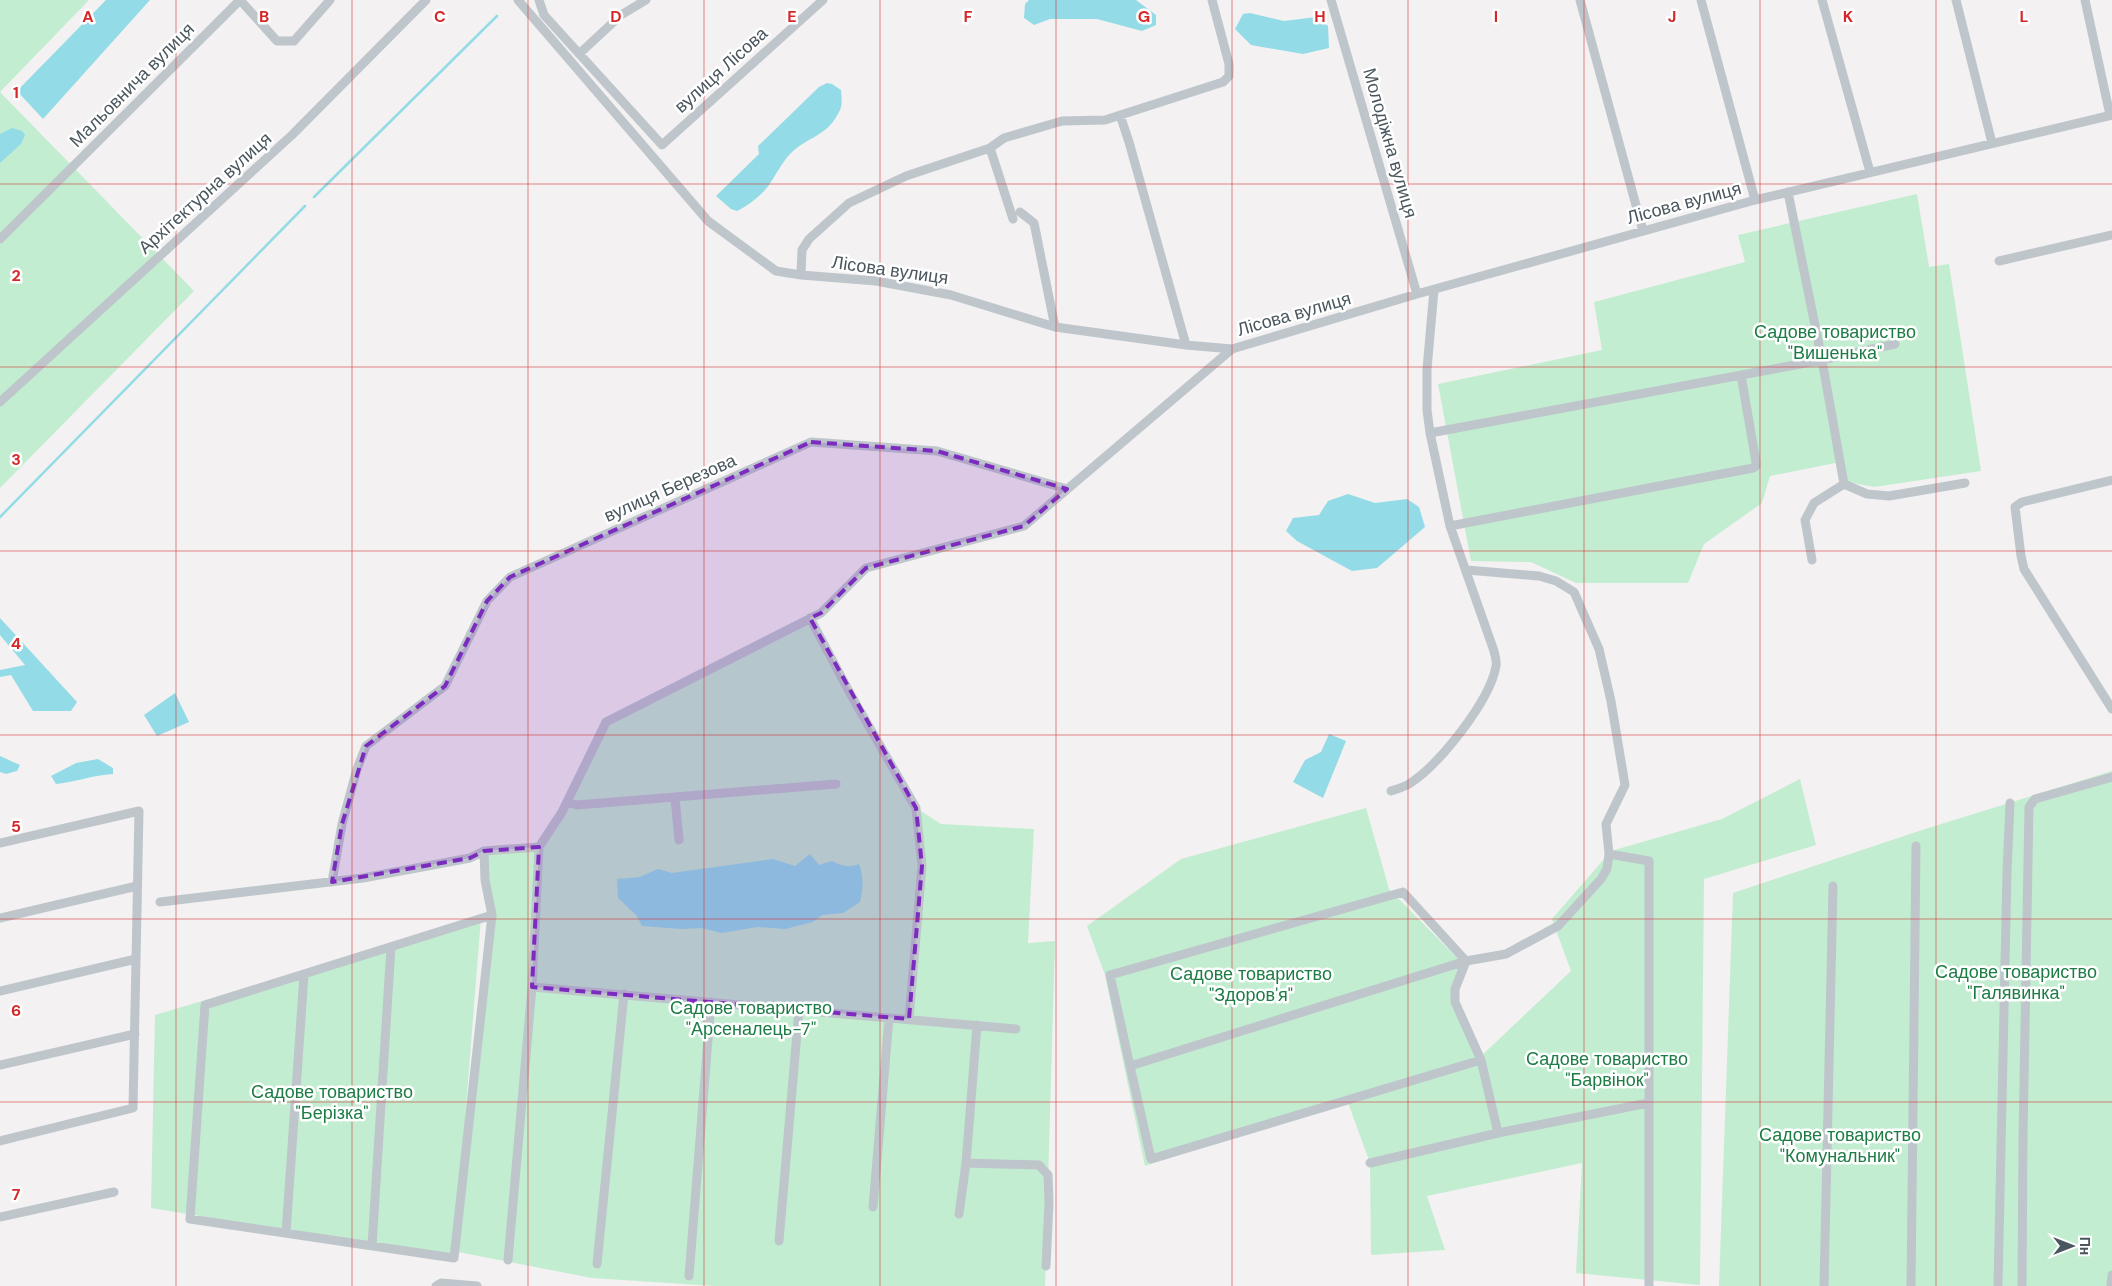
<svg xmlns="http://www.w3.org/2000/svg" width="2112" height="1286" font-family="'DM Sans',sans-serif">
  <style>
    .green { fill: #c3edd0 }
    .water { fill: #93dce7 }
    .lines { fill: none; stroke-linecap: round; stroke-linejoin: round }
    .stream { stroke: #93dce7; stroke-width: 2.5 }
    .minor { stroke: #bec6cc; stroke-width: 9 }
    .marked { fill: #7b2cbf; fill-opacity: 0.2; stroke: #7b2cbf; stroke-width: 4; stroke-dasharray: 10 6; stroke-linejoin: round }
    .grid { fill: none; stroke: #d62828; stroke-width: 1; stroke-opacity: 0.55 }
    .labels { text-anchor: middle; stroke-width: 5; stroke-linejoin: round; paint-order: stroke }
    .street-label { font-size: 18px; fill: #4a565d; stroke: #fff }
    .park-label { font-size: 18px; fill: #1d7c45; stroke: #fff }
    .grid-label { font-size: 16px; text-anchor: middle; font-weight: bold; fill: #d62828; stroke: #fff; stroke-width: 5; stroke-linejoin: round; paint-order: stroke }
  </style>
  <rect width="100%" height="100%" fill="#f3f1f1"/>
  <!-- green -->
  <path class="green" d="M0,0H89L0,92L194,291L0,488Z
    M1917,194L1929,267L1949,264L1981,471L1874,487L1843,481L1840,462L1770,476L1762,503L1704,544L1688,583H1576L1531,562L1471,561L1438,384L1602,350L1594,302L1745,262L1738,235Z
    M810,618L916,808L941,824L1034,829L1028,943L1055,941L1045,1286H714L592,1278L458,1252L492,915L484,851L539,846L606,722Z
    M2112,771V1286H1719L1733,893L1922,830Z
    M1800,779L1816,845L1704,879L1700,1285L1576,1273L1582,1163L1427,1196L1445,1250L1371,1255L1370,1163L1347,1100L1145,1166L1105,975L1087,926L1181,859L1366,808L1389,889L1465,966L1451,1000L1477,1060L1571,971L1552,919L1611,851L1722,819Z
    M481,918L454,1258L151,1208L155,1015Z"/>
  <!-- water -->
  <path class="water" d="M106,0H150L43,119L17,91Z
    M1029,0H1136L1156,15V25L1142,31L1097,19H1050L1034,25L1024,18L1025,4Z
    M1250,13L1284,21L1316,17L1328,26L1329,48L1303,54L1251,45L1235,29L1243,14Z
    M827,83L832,84L841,90C842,104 843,107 835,119C824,136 805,139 791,153C782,162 776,175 769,185C762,195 748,206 737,211L731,209L716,196L759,154L758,146L819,87Z
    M12,128L22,131L25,135L21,144L0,163V134Z
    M1348,494L1375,503L1407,499L1419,507L1425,527L1377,568L1352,571L1297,541L1286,531L1293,518L1319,515L1328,501Z
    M0,618L77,702L71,711H33L11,675L0,677V670L25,665L0,635Z
    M175,693L189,722L157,736L144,715Z
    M1329,734L1346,741L1323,798L1293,782L1305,760L1321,752Z
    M0,756L20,765L17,771L6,774L0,772Z
    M98,759L113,768V774C93,775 76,782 56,784L51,776L76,763Z
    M810,854L819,865L832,861C842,866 848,868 859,864C864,878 863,888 860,902L843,913L822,915L813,922L785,929L757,927L722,933L701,928L682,929L642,926L637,916L618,898L617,879L640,877L658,869L672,873L773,859L795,866Z"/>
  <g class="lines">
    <!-- stream -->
    <path class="stream" d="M314,197L497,16
      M0,517L305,206"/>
    <!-- minor -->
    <path class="minor" d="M518,0L708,221L776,271L801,275L876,281L951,295L1055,327L1186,345L1232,349L1417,294L1755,200L2112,115
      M539,0L544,15L662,145L823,0
      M1331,0L1417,294
      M1580,0L1643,231
      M1701,0L1755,200
      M1822,0L1870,172
      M1956,0L1992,143
      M2085,0L2110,115
      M579,54L621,15L646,0
      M1120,115L1129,142L1186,345
      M990,148L1004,138L1062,121L1105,120L1223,82L1229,76V64L1212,0
      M1788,192L1822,360L1844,484L1814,503L1805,520L1812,560
      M1020,212L1034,223L1055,327
      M0,239L240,0L277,41H294L330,0
      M1999,261L2112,235
      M801,275L802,250L809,239L849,203L906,176L990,148L1013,219
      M0,402L292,135L426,0
      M1430,433L1822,360L1895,344
      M2112,480L2022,502L2015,507L2021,556L2024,569L2112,709
      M1844,484L1867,494L1889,496L1965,483
      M1450,526L1753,468L1756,466V462L1741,375
      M1467,570L1539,576L1556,581L1574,592L1599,649L1611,701L1625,785L1606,824L1609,854L1649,861V1285
      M810,618L852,697L916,808L922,866L909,1019
      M1391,791C1397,789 1404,787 1409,784C1439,765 1490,701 1496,666C1497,661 1495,656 1494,651L1450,526L1430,433L1427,410V369L1434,290
      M675,798L679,840
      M567,802L577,805L836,784
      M0,843L139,811L133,1108L0,1141
      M332,882L342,824L357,769L366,746L445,686L487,601L510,577L811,442L937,451L1067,489
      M160,902L363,878L470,858L484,851
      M492,915L205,1005L190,1219L454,1258L492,915L485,880L484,851L539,847
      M0,918L137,886
      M532,987L1016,1029
      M0,991L136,959
      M1481,1060L1455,1002V989L1466,961L1403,892L1110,975L1130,1066L1466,961L1506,954L1558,926L1601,879L1607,869L1609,854
      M0,1065L135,1034
      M1130,1066L1151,1159L1481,1060L1498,1133L1648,1103
      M966,1163L1039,1165L1048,1175L1049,1203L1046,1266
      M1370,1163L1498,1133
      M873,1207L889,1018
      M959,1214L966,1163L977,1025
      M0,1217L114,1192
      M286,1233L304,975
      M779,1241L799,1010
      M372,1246L391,947
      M508,1260L532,987L539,847L562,812L606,722L821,613L866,568L1024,526L1232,349
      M597,1264L624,994
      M689,1276L711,1002
      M436,1286L441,1283L477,1286
      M1824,1286L1833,886
      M1911,1286L1916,846
      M1998,1286L2007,872L2010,803
      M2022,1286L2023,1137L2029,807L2035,799L2112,777
      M2111,1286L2112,1275"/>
  </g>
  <!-- marked area -->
  <path class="marked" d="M811,442L937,451L1067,489L1024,526L866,568L821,613L810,618L916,808L922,866L909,1019L532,987L539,847L484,851L470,858L332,882L342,824L366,746L445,686L487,601L510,577Z"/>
  <!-- grid -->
  <path class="grid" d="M176,0V1286M352,0V1286M528,0V1286M704,0V1286M880,0V1286M1056,0V1286M1232,0V1286M1408,0V1286M1584,0V1286M1760,0V1286M1936,0V1286M0,184H2112M0,367H2112M0,551H2112M0,735H2112M0,919H2112M0,1102H2112"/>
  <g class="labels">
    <!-- street labels -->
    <g class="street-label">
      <text transform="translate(721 70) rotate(-42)" y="6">вулиця Лісова</text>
      <text transform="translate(132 85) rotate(-45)" y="6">Мальовнича вулиця</text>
      <text transform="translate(1390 143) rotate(74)" y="6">Молодіжна вулиця</text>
      <text transform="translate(205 193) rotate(-42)" y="6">Архітектурна вулиця</text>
      <text transform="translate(1684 203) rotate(-15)" y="6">Лісова вулиця</text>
      <text transform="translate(890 270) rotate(8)" y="6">Лісова вулиця</text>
      <text transform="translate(1294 314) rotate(-16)" y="6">Лісова вулиця</text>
      <text transform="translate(670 488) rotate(-24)" y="6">вулиця Березова</text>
    </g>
    <!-- park labels -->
    <g class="park-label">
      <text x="1835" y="338">Садове товариство<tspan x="1835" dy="21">"Вишенька"</tspan></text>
      <text x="2016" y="978">Садове товариство<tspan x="2016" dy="21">"Галявинка"</tspan></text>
      <text x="1251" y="980">Садове товариство<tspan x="1251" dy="21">"Здоров'я"</tspan></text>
      <text x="751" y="1014">Садове товариство<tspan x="751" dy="21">"Арсеналець-7"</tspan></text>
      <text x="1607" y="1065">Садове товариство<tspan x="1607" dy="21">"Барвінок"</tspan></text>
      <text x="332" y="1098">Садове товариство<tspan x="332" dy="21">"Берізка"</tspan></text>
      <text x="1840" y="1141">Садове товариство<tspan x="1840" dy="21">"Комунальник"</tspan></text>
    </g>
  </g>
  <g class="grid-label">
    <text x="88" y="22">A</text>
    <text x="264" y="22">B</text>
    <text x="440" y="22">C</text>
    <text x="616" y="22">D</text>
    <text x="792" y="22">E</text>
    <text x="968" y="22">F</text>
    <text x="1144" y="22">G</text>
    <text x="1320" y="22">H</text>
    <text x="1496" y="22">I</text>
    <text x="1672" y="22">J</text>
    <text x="1848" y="22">K</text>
    <text x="2024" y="22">L</text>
    <text x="16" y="98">1</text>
    <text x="16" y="281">2</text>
    <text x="16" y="465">3</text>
    <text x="16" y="649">4</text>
    <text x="16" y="832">5</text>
    <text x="16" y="1016">6</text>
    <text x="16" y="1200">7</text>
  </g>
  <!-- north arrow -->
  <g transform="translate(2072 1246) rotate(90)" stroke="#ffffff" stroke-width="4" paint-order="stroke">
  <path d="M0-4L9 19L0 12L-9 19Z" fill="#4a565d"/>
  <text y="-8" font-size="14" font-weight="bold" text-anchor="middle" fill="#4a565d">Пн</text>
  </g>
</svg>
